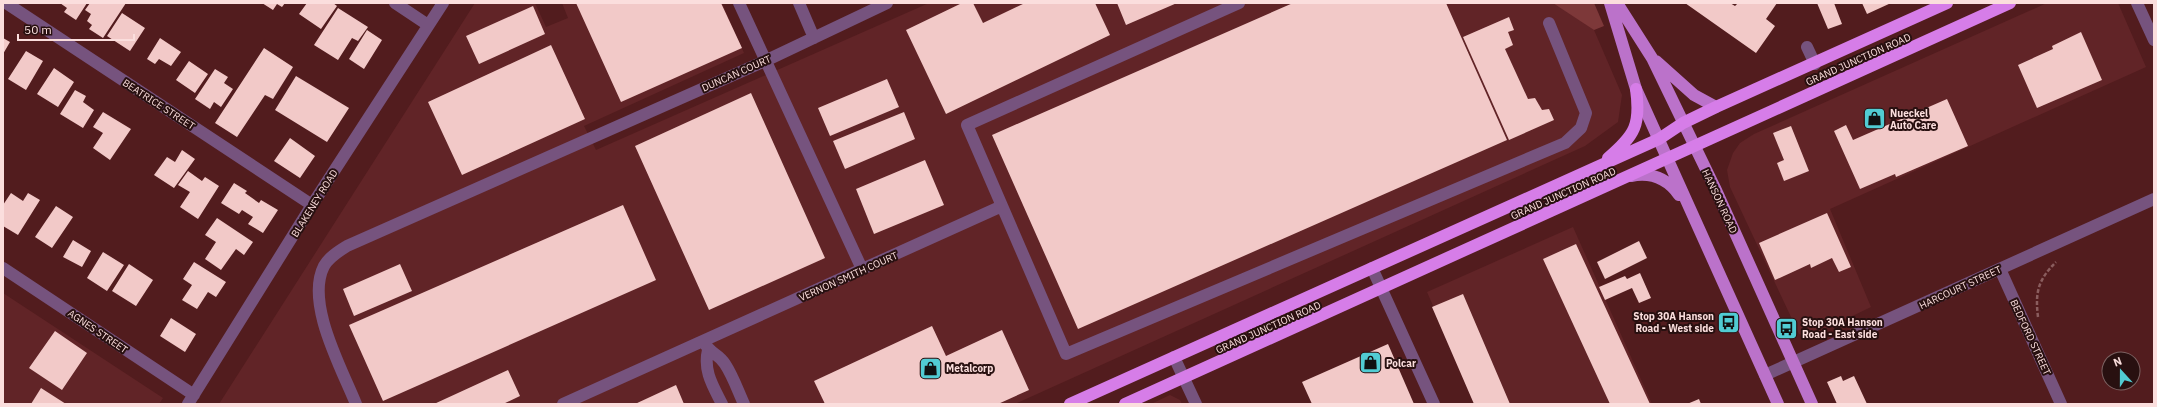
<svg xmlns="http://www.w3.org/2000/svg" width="2157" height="407" font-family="'IBM Plex Sans',sans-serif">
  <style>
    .built { fill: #612427 }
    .green { fill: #7d3839 }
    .building { fill: #f2c9c8 }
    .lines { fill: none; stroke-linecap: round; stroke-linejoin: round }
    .path { stroke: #8a5d5e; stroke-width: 2.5; stroke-dasharray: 4 2; stroke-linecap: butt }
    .minor { stroke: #76537e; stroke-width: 12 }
    .major { stroke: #bb72ca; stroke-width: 12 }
    .highway { stroke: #d67de8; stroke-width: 12 }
    .labels { text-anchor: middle; stroke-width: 4; stroke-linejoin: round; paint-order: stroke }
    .street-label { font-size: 10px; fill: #fbdedd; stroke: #281010 }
    .poi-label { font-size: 10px; font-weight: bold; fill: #fbdedd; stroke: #281010; text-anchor: start }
  </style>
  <rect width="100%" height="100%" fill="#521c1e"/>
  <!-- built -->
  <path class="built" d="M475,3H535L546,27L568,18L562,3H722L744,53L584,126L596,150L929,3H1557L1594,30L1622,95L1618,122L1585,146L1015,404H219Z
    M2047,3H2118L2146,67L1830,209L1871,307L1809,337L1799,334L1730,187L1727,170L1733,153L1740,143L1754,134Z
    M1573,227L1652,404H1476L1427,292Z
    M3,293L163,398L159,404H3Z
    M1170,395L1180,400L1182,404H1151Z"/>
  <!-- green -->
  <path class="green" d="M1553,3H1594L1604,26L1594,30Z"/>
  <!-- building -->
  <path class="building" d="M60,3H87L76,20L64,12L67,8Z
    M90,3H126L103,38L89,29L92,25L87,21L91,14L85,10Z
    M262,3H285L282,7L277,4L273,10Z
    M307,3H333L337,6L321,29L299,14Z
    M576,3H721L742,48L621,102Z
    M962,3H973L983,23L1025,3H1095L1110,35L946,114L906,30Z
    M1117,3H1177L1126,25Z
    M1293,3H1446L1507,140L1078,329L992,135Z
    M1685,3H1730L1735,6L1738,3H1777L1766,19L1775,26L1756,53Z
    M1817,3H1834L1842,24L1828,29Z
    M1862,3H1891L1867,14Z
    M533,6L545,34L479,64L466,36Z
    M338,8L368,27L358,41L352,38L338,60L314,45Z
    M122,13L145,28L130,51L107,36Z
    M1509,17L1514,30L1508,32L1513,45L1505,49L1528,99L1535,98L1542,110L1549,109L1554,120L1509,140L1463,37Z
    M367,30L382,40L364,69L349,59Z
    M2081,32L2102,80L2037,108L2018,65L2053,49L2052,46Z
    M3,38L10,42L3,54Z
    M160,38L181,52L171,66L159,59L155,64L147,59Z
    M551,45L585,119L462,175L428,102Z
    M264,48L293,67L273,99L265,95L237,137L215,123Z
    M26,51L43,61L26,90L8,79Z
    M189,61L208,74L195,93L176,80Z
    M54,68L74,82L58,107L37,94Z
    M215,69L228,77L224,83L233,89L221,107L214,102L210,109L195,99Z
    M296,76L349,108L327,142L275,110Z
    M887,79L899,107L830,136L818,108Z
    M75,90L86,96L83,102L94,110L83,128L60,114Z
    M751,93L825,258L709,310L635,146Z
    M1947,99L1968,146L1896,177L1895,174L1860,189L1834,131L1846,125L1853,140Z
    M103,112L131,129L110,160L93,148L103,133L93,127Z
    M904,112L915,139L845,169L833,141Z
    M1791,126L1809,171L1784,181L1777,163L1784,160L1773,133Z
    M290,138L315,156L300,178L274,161Z
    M182,150L195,159L174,188L154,175L167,157L175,162Z
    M925,160L944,205L874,234L856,189Z
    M188,171L202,181L205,177L219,186L198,219L180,207L190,192L178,185Z
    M234,183L247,191L245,193L259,203L261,200L278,210L263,233L248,224L253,217L242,210L239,214L221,203Z
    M11,193L23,201L28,193L40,200L18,235L3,226V205Z
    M623,205L656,280L383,401L349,325Z
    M56,206L73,217L52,248L35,237Z
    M1827,213L1851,267L1839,272L1832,258L1811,268L1810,264L1775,280L1759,243Z
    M217,218L253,242L244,255L236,249L221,270L205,259L216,242L205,235Z
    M73,240L91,251L82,267L63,257Z
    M1639,241L1647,258L1605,279L1597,262Z
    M1576,244L1650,404H1610L1543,259Z
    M103,252L124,265L107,291L87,278Z
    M194,262L226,282L216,297L208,292L197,309L182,300L192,285L183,279Z
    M129,264L153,280L136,306L112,291Z
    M400,264L412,291L354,316L343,289Z
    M1640,273L1651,298L1639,303L1632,288L1605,300L1599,287L1625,276L1627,279Z
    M1463,294L1510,404H1474L1432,307Z
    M171,318L196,334L185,352L160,336Z
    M932,326L946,356L1002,330L1029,390L998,404H825L814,381Z
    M55,331L87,353L62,390L29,368Z
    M1388,344L1414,404H1312L1302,382Z
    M508,370L520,396L503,404H434Z
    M1841,376L1843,381L1854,376L1867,404H1837L1827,382Z
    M676,385L684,404H635Z
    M41,388L66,404H31Z
    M1699,399L1701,404H1687Z"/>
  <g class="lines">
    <!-- path -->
    <path class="path" d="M2038,317C2035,292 2038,280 2056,262"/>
    <!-- minor -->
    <path class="minor" d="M6,3L312,205
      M395,3L428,25
      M739,3L862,269
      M799,3L814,38
      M1239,3L967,125L1066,354L1565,143L1581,128L1586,113L1549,23
      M2137,3L2154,40
      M1807,47L1815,64
      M3,268L194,395
      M1372,268L1434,404
      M2000,269L2061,404
      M704,342C710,354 718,353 725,364C733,376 738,391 744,404
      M708,350C703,371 713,386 722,404
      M1174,357L1196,404
      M1765,375L2154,199
      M188,404L312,205L443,3
      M356,404C342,369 305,303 324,266C329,257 339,251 347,246L765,61L887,3
      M563,404L1002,206"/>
    <!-- major -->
    <path class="major" d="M1610,3L1636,89L1778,404
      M1617,3L1652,58L1715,188L1812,404
      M1656,61L1694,95L1716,107
      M1631,176C1651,172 1667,178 1679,195"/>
    <!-- highway -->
    <path class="highway" d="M1608,158C1635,135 1641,125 1636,89
      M1070,404L1659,139L1683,123L1716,107L1947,3
      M1125,404L2010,3"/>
  </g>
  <!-- icons -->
  <defs>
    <symbol id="shop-square" viewBox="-11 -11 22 22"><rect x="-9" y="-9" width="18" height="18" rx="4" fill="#51ccd3" stroke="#281010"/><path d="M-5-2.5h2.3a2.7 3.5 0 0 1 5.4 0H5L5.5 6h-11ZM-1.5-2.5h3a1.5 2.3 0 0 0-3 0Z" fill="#111"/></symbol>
    <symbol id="bus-square" viewBox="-11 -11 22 22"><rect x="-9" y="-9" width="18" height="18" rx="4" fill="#51ccd3" stroke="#281010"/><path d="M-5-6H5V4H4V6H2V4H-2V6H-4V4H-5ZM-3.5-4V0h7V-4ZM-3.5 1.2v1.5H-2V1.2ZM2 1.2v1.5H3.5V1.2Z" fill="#111"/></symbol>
  </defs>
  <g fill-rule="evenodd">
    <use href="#shop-square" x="1862" y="106" width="25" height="25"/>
    <use href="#bus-square" x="1716" y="310" width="25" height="25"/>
    <use href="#bus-square" x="1774" y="316" width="25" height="25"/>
    <use href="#shop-square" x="1358" y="350" width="25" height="25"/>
    <use href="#shop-square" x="918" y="356" width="25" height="25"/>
  </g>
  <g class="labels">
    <!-- street labels -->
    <g class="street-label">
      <text transform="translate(1858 59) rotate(-24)" y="4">GRAND JUNCTION ROAD</text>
      <text transform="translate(736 73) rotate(-24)" y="4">DUNCAN COURT</text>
      <text transform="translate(159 104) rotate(33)" y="4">BEATRICE STREET</text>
      <text transform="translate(1563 193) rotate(-24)" y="4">GRAND JUNCTION ROAD</text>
      <text transform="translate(1720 201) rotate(65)" y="4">HANSON ROAD</text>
      <text transform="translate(314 203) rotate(-58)" y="4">BLAKENEY ROAD</text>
      <text transform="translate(848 276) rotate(-24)" y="4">VERNON SMITH COURT</text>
      <text transform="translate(1960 287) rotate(-25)" y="4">HARCOURT STREET</text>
      <text transform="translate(1268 327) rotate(-24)" y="4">GRAND JUNCTION ROAD</text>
      <text transform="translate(98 331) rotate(34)" y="4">AGNES STREET</text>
      <text transform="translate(2031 337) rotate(65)" y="4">BEDFORD STREET</text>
    </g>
    <!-- poi labels -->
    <g class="poi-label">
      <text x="1890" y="117">Nueckel<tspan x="1890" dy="12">Auto Care</tspan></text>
      <text x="1714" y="320" text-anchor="end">Stop 30A Hanson<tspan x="1714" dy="12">Road - West side</tspan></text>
      <text x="1802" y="326">Stop 30A Hanson<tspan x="1802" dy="12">Road - East side</tspan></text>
      <text x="1386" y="367">Polcar</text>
      <text x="946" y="372">Metalcorp</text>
    </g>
  </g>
  <!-- border -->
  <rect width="2157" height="407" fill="none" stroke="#fbdedd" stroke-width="8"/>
  <!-- north arrow -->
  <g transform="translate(2121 371) rotate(339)"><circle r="19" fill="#281010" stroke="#7c6262"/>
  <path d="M0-3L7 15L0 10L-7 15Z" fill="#51ccd3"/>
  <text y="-6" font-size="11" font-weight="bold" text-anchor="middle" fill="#fbdedd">N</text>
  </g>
  <!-- scale -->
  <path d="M18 34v6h116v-6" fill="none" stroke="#fbdedd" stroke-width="2"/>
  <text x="24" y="34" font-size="12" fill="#fbdedd" stroke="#281010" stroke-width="3" paint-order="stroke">50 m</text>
</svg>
